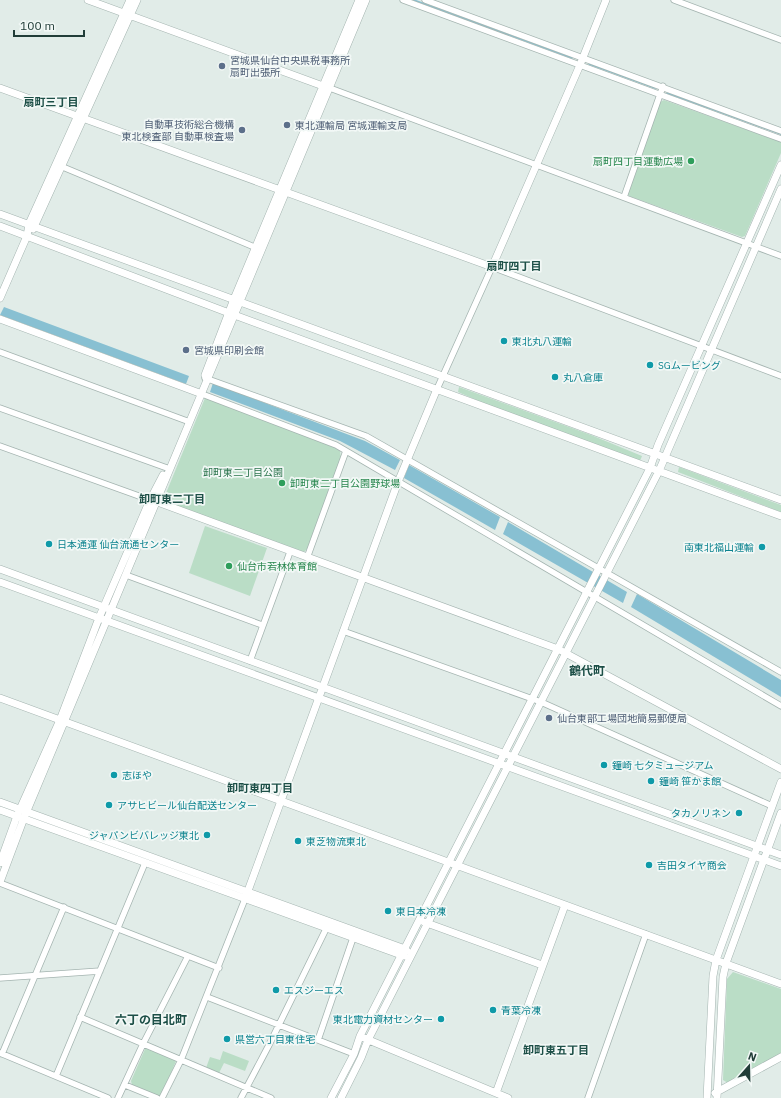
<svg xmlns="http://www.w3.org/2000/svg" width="781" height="1098" font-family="'IBM Plex Sans','Noto Sans JP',sans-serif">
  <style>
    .green { fill: #baddc6 }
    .water { fill: #88c0d2 }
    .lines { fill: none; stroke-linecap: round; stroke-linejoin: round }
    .stream { stroke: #88c0d2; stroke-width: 1.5 }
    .minor-casing { stroke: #a4b4b0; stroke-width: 7 }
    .tertiary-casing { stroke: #a4b4b0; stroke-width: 8 }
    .minor { stroke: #fff; stroke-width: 5.5 }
    .tertiary { stroke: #fff; stroke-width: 7 }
    .service-dot { fill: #5c6f8a; stroke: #f2f8f6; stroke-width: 1.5 }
    .leisure-dot { fill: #2e9e5b; stroke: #f2f8f6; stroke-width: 1.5 }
    .culture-dot { fill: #0f9aa8; stroke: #f2f8f6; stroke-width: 1.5 }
    .labels { text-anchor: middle; stroke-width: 3.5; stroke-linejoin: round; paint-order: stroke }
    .service-label { font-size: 10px; fill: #4e5e75; stroke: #f2f8f6; text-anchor: start }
    .leisure-label { font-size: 10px; fill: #27864d; stroke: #f2f8f6; text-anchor: start }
    .culture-label { font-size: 10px; fill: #0d838f; stroke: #f2f8f6; text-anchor: start }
    .park-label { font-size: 10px; fill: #2b744d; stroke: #f2f8f6 }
    .neighbourhood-label { font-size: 11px; font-weight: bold; fill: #1d4f47; stroke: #f2f8f6 }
    .quarter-label { font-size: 12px; font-weight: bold; fill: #1d4f47; stroke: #f2f8f6 }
  </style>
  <rect width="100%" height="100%" fill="#e1ece8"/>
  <!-- green -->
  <path class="green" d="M664,100L781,142V153L745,236L742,237L629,196L627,192L660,102Z
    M459,387L591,435L642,456L640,461L495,408L458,392Z
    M205,398L335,447L340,451L341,458L307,549L304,552L165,502L164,498Z
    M679,467L781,505V512L678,472Z
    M205,526L267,548L250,596L189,573Z
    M733,972L781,989V1053L728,1083L723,1080L727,979Z
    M148,1048L176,1061L162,1094L158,1096L132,1085L131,1081L145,1049Z
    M223,1051L249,1061L245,1071L224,1063L219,1073L206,1068L210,1057L220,1060Z"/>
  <!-- water -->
  <path class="water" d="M4,307L189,376L186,384L0,315Z
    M213,383L365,441L400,460L395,470L340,441L210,392Z
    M409,465L500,517L495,530L404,478Z
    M508,522L627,592L623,603L503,534Z
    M637,594L781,680V697L631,607Z"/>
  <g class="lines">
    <!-- stream -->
    <path class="stream" d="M414,0L572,58
      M589,64L655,88
      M667,93L781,134"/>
    <defs>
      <path id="minor" d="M403,0L781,139
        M425,0L781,131
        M674,0L781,40
        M327,87L781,256
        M58,165L259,249
        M624,197L663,86
        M0,352L187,421
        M205,378L366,436L781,672
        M437,389L492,267L781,376
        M202,394L336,445L781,706
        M0,408L167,468
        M0,446L150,500
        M307,558L346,451
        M126,575L262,625
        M343,631L541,702L772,806
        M250,661L290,552
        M0,883L219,968
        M0,978L100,971
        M207,997L354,1054
        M80,1017L271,1098
        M318,1040L353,938
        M0,1053L108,1098
        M2,1054L64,907
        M56,1076L145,863
        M125,1085L157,1098
        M118,1098L143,1044L188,956
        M162,1098L181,1060L245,899
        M241,1098L269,1045L326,929
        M588,1098L646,934"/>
      <path id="tertiary" d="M88,0L323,86
        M0,88L492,267L580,65L606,0
        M0,214L781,500
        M0,226L229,313L781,516
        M33,229L137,0
        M0,298L27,236L29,224L130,0
        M0,319L202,394
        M205,375L234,299L359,0
        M152,500L558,649L781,769
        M0,569L781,855
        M0,582L781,866
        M0,698L781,984
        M0,802L405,949L407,951
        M0,810L404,956
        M0,863L17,816L60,720L99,618L150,500L163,475
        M0,882L24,818L366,0
        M245,899L398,482L437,389
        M424,922L542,965
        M364,1038L508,1098
        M496,1093L565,905
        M715,1093L781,1057
        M331,1098L354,1054L360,1036L650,468L658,445L781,165
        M341,1098L361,1058L368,1040L659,471L781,189
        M707,1098L713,976L716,960L781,782
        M717,1098L723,977L726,963L781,813"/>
    </defs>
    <!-- minor casing -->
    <use href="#minor" class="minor-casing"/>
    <!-- tertiary casing -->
    <use href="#tertiary" class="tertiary-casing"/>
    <!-- minor -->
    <use href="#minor" class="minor"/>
    <!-- tertiary -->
    <use href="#tertiary" class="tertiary"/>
  </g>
  <!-- markers -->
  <g class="service-dot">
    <circle cx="222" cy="66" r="4"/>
    <circle cx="287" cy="125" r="4"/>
    <circle cx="242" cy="130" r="4"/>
    <circle cx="186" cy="350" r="4"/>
    <circle cx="549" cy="718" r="4"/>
  </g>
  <g class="leisure-dot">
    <circle cx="691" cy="161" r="4"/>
    <circle cx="282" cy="483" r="4"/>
    <circle cx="229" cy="566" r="4"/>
  </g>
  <g class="culture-dot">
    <circle cx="504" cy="341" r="4"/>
    <circle cx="650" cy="365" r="4"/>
    <circle cx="555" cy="377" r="4"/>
    <circle cx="49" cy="544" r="4"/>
    <circle cx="762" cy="547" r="4"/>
    <circle cx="604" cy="765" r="4"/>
    <circle cx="114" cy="775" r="4"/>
    <circle cx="651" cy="781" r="4"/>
    <circle cx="109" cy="805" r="4"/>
    <circle cx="739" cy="813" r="4"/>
    <circle cx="207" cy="835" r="4"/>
    <circle cx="298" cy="841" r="4"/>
    <circle cx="649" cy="865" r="4"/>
    <circle cx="388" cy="911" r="4"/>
    <circle cx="276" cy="990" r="4"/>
    <circle cx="493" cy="1010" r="4"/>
    <circle cx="441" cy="1019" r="4"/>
    <circle cx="227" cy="1039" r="4"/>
  </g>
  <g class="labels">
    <!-- service labels -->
    <g class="service-label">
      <text x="230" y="64">宮城県仙台中央県税事務所<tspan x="230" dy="12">扇町出張所</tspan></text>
      <text x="234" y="128" text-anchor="end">自動車技術総合機構<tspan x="234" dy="12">東北検査部 自動車検査場</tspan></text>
      <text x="295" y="129">東北運輸局 宮城運輸支局</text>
      <text x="194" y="354">宮城県印刷会館</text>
      <text x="557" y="722">仙台東部工場団地簡易郵便局</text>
    </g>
    <!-- leisure labels -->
    <g class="leisure-label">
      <text x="683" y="165" text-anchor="end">扇町四丁目運動広場</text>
      <text x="290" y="487">卸町東二丁目公園野球場</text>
      <text x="237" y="570">仙台市若林体育館</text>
    </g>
    <!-- culture labels -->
    <g class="culture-label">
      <text x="512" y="345">東北丸八運輸</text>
      <text x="658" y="369">SGムービング</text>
      <text x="563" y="381">丸八倉庫</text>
      <text x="57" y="548">日本通運 仙台流通センター</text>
      <text x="754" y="551" text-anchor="end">南東北福山運輸</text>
      <text x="612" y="769">鐘崎 七夕ミュージアム</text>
      <text x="122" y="779">志ほや</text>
      <text x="659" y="785">鐘崎 笹かま館</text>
      <text x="117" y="809">アサヒビール仙台配送センター</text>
      <text x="731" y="817" text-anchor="end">タカノリネン</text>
      <text x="199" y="839" text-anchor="end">ジャパンビバレッジ東北</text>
      <text x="306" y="845">東芝物流東北</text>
      <text x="657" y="869">吉田タイヤ商会</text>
      <text x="396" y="915">東日本冷凍</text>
      <text x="284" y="994">エスジーエス</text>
      <text x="501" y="1014">青葉冷凍</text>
      <text x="433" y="1023" text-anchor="end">東北電力資材センター</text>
      <text x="235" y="1043">県営六丁目東住宅</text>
    </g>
    <!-- park labels -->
    <g class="park-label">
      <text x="243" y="476">卸町東二丁目公園</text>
    </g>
    <!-- neighbourhood labels -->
    <g class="neighbourhood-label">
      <text x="51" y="106">扇町三丁目</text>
      <text x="514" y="270">扇町四丁目</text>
      <text x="172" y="503">卸町東二丁目</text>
      <text x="260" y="792">卸町東四丁目</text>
      <text x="556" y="1054">卸町東五丁目</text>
    </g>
    <!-- quarter labels -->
    <g class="quarter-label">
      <text x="587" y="675">鶴代町</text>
      <text x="151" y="1024">六丁の目北町</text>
    </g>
  </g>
  <!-- north arrow -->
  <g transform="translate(749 1066) rotate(20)" stroke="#f2f8f6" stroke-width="3" paint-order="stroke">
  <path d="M0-3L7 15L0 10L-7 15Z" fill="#213d38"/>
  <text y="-6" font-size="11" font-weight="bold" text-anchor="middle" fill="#213d38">N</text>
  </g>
  <!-- scale -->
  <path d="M14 30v6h70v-6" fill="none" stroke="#213d38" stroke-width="2"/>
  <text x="20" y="30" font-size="12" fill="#213d38" stroke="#f2f8f6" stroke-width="3" paint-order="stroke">100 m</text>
</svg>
